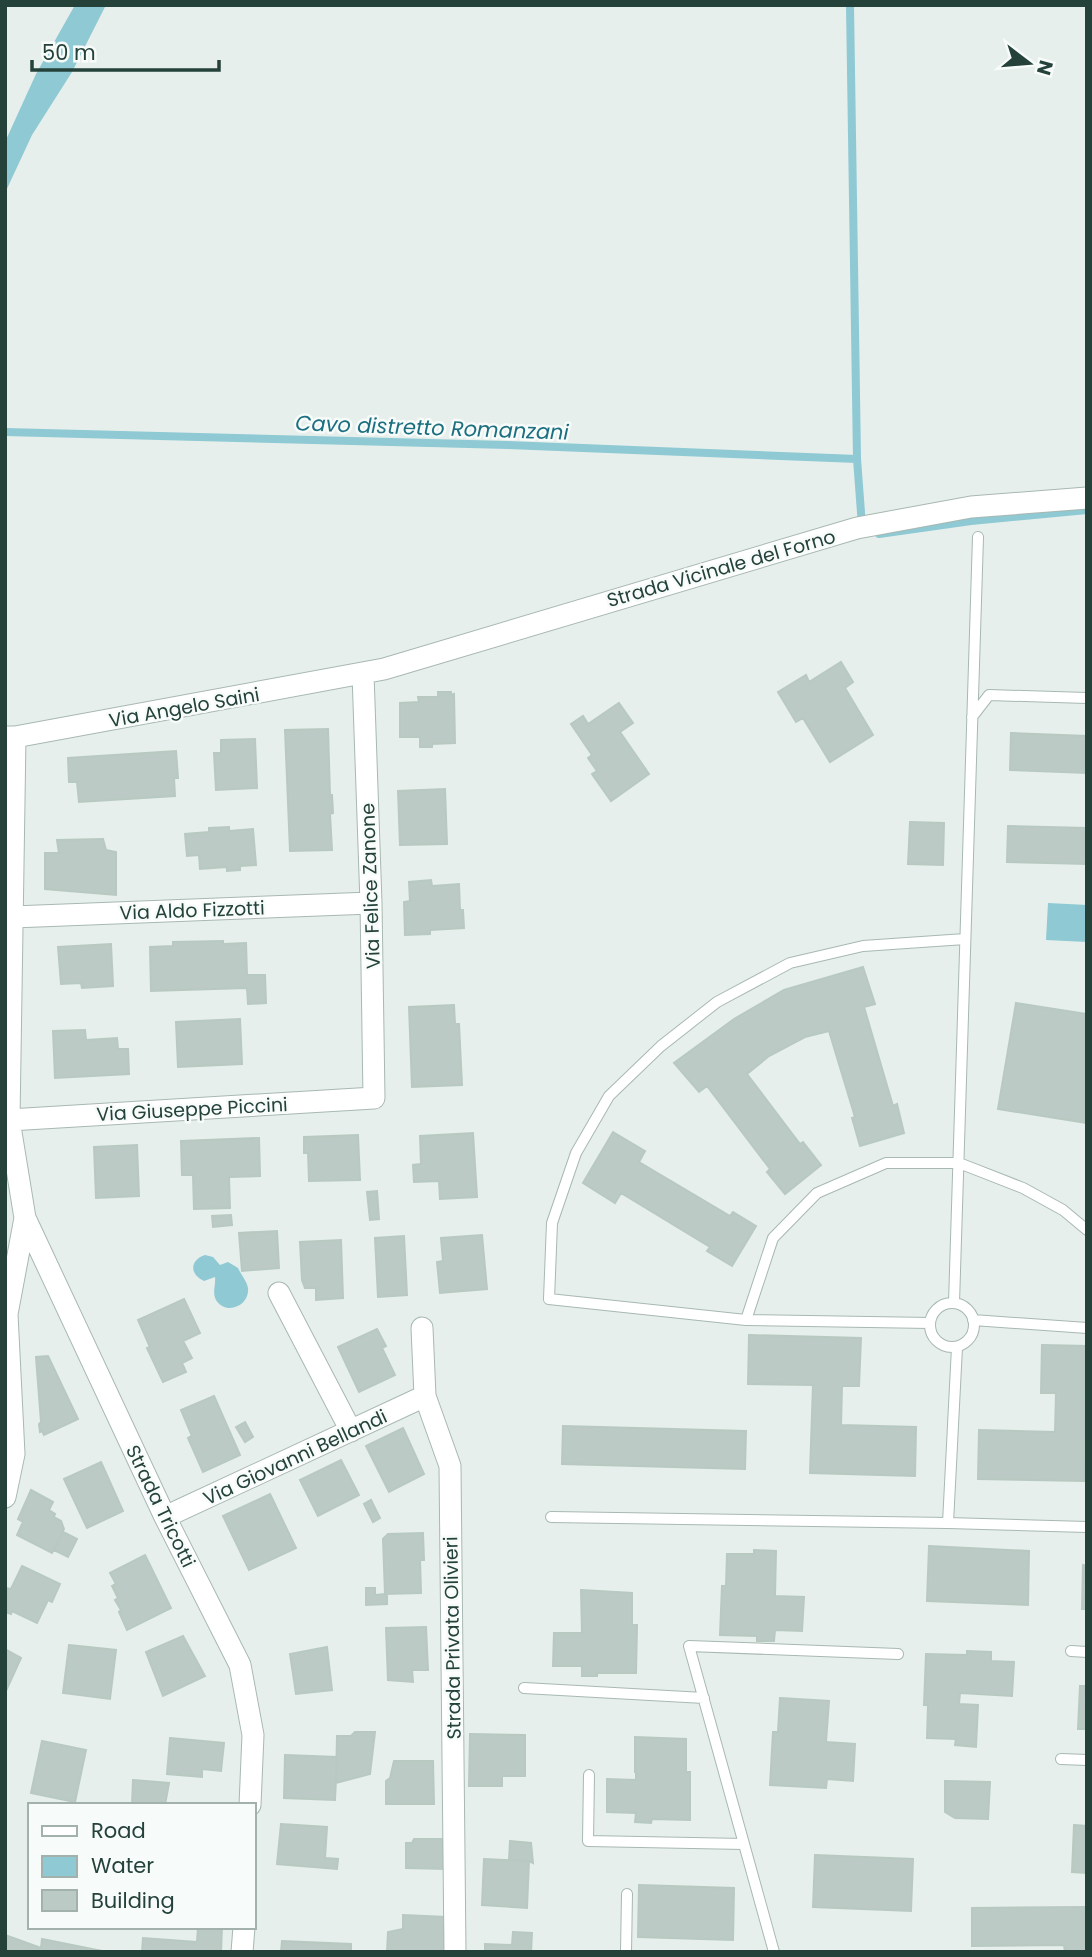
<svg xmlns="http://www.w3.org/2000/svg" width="1092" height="1957" font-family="Poppins,sans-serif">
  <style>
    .water { fill: #8ec9d4 }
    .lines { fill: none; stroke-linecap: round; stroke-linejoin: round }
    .stream { stroke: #8ec9d4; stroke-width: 8 }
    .building { fill: #bbcac4; stroke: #b8c9c2; stroke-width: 2 }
    .service-casing { stroke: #a8b8b2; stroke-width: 12 }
    .minor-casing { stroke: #a8b8b2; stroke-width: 23 }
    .service { stroke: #fff; stroke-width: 10 }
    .minor { stroke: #fff; stroke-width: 21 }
    .labels { text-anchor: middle; stroke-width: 5; stroke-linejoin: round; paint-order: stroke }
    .street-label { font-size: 19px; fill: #24423a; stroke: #f7fbf9 }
    .water-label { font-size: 21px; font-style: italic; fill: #1c6f80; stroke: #f7fbf9 }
  </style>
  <rect width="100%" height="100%" fill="#e6efeb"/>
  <!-- water -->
  <path class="water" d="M75,5H106L72,72L32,135L5,193V142L36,74Z
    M1048,903L1087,905V942L1046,940Z
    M205,1255L213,1257L220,1265L228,1262L238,1268C241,1275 247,1281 248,1288C250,1306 226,1316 216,1300C212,1292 216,1285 215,1277L204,1281C189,1274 190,1260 205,1255Z"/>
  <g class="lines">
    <!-- stream -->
    <path class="stream" d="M5,432L508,445L857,459L850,5
      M857,459L862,526
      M879,534L971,521L1087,510"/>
  </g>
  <!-- building -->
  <path class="building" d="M841,662L853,682L845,688L873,735L830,762L803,718L796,722L778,692L806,675L809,682Z
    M438,692H451V695L454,694L455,743L432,744V747H420V737H400V703L419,702L418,697H438Z
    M619,703L633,723L620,732L649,774L611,801L592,774L597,771L588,758L592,755L571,724L583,716L588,724Z
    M328,729L330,795H332L333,813L330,814L332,850L290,851L285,730Z
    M1011,733L1087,736V773L1010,770Z
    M255,739L257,788L216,790L214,753H221V740Z
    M176,751L178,778H174L175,796L79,802L77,782H69L68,758Z
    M445,789L447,844L400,845L398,791Z
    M910,822L944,823L943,865L908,864Z
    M1008,826L1087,828V864L1007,862Z
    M229,827V831L253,829L256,865L240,866V870L227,871V867L200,869L199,855L187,856L185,834L209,832V828Z
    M103,839L106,850L116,852V895L45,889V853H59L57,840Z
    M431,880L432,886L459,884L460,910H463L464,928L430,930V934L405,935L404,902L410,901L409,882Z
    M223,941V944L246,943L247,975H265L266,1003L248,1004L247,988L151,991L150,947L173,946V942Z
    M111,944L113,986L82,988L81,983L61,984L58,947Z
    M863,967L875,1004L864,1007L893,1106L897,1104L904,1133L860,1146L852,1118L855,1117L829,1031L805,1037L769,1056L747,1074L800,1144L803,1142L821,1165L785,1194L767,1172L770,1169L707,1086L699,1092L674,1063L734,1019L784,990Z
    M1016,1003L1087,1014V1123L998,1109Z
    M454,1005L455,1024H459L462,1085L412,1087L409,1007Z
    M240,1019L242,1064L178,1067L176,1022Z
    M85,1030L86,1040L117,1038L118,1049H128L129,1074L55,1078L53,1031Z
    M613,1132L645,1151L639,1162L730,1216L733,1212L756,1226L732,1266L707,1251L710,1247L621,1193L615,1203L583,1183Z
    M473,1133L477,1197L440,1199L439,1181L414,1182L413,1165L421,1164L420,1136Z
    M358,1135L360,1180L309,1181L308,1153H304V1137Z
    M259,1138L260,1176L229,1177L230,1208L194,1209L193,1175H182L181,1141Z
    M137,1145L139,1196L96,1198L94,1147Z
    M377,1191L379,1219L370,1220L367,1192Z
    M231,1215L232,1225L213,1227L212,1216Z
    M277,1231L279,1268L242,1271L239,1233Z
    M482,1235L487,1289L440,1293L437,1262L443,1261L441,1238Z
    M404,1236L407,1295L378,1297L375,1238Z
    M341,1240L343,1298L316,1300V1288H305L302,1280L300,1242Z
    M184,1299L200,1333L183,1341L192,1358L182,1363L186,1372L163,1382L147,1348L150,1347L138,1320Z
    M377,1329L386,1346L382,1348L395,1375L359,1392L338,1347Z
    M749,1335L861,1338L859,1386H842L841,1425L916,1427L915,1476L810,1473L813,1385L748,1384Z
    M1042,1345L1087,1346L1084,1481L978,1479L979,1430L1055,1432L1056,1393H1041Z
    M48,1356L78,1419L44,1435L42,1431L40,1432L39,1424L41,1422L36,1357Z
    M214,1396L240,1455L203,1472L188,1438L192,1436L181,1410Z
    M245,1422L253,1437L245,1442L236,1427Z
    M563,1426L746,1431L745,1469L562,1464Z
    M403,1428L424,1474L389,1492L366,1446Z
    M341,1460L359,1495L318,1516L300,1480Z
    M101,1462L123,1511L87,1528L64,1479Z
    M31,1490L53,1502L49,1510L55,1514L54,1517L61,1521L64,1529L52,1553L17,1535L23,1522L18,1519Z
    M270,1494L296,1548L249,1570L223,1516Z
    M371,1500L380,1518L373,1522L364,1504Z
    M63,1532L77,1539L68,1557L54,1550Z
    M423,1533L424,1560H420L421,1593L385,1594L383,1539L388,1534Z
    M929,1546L1029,1551L1028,1605L927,1601Z
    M754,1550L776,1551L775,1596L804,1597L802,1631L775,1630L774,1641H757V1636L720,1635L722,1586H726L727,1554H754Z
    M145,1555L171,1608L127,1630L119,1612L121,1610L115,1600L118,1598L112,1586L116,1584L110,1573Z
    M1083,1565L1087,1566V1609H1082Z
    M22,1566L60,1584L52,1602L48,1600L37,1623L12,1611L11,1614L5,1612V1588L11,1589Z
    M366,1588H375V1595L385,1594L387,1596V1604L366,1605Z
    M581,1590L632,1593V1625H637L636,1673H597V1676H582V1666H553L554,1633H582Z
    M426,1627L428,1670H412L413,1682L388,1680L386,1628Z
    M183,1636L205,1676L163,1696L146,1652Z
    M69,1645L116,1650L110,1699L63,1693Z
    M327,1647L332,1690L296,1694L290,1654Z
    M5,1649L21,1658L5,1693Z
    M967,1651L991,1652V1661L1014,1662L1012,1696L960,1693L959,1704L978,1705L976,1747L955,1745L956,1739L927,1738L928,1705H924L926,1654L967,1655Z
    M1080,1686H1087V1729H1078Z
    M780,1698L829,1701L826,1742L855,1744L853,1781L827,1779L826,1788L770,1785L773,1732H778Z
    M355,1732H375L370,1774L336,1783L337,1736H351Z
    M470,1734L525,1735V1776H502V1786H469Z
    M635,1737L686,1739V1772H690V1820L652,1819L651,1823L635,1822L636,1813L607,1812V1779L636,1780V1772H635Z
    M170,1738L224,1743L221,1771L202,1769V1777L167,1774Z
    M42,1741L86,1750L75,1802L31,1793Z
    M285,1755L337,1757L335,1800L284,1798Z
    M394,1761H433L434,1804H386V1781L390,1778Z
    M133,1780L169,1783L165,1805H132Z
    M945,1781L990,1782L988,1819L955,1818L945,1812Z
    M281,1824L327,1827L325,1858L338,1859L337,1869L277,1864Z
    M1074,1825L1087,1826V1873L1072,1872Z
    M414,1839H447L446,1869L406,1868V1843H412Z
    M510,1841L531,1843L533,1863L529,1861L509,1860Z
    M815,1855L913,1859L911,1911L813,1907Z
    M484,1859L529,1861L527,1908L482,1905Z
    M639,1885L734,1888L733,1940L638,1937Z
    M1087,1907V1952H1065L1064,1945L972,1946V1908Z
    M403,1915L446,1917L445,1952H387L388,1932L403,1929Z
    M198,1927H222L221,1952H142L143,1938L197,1942Z
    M513,1932L532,1933L531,1952H485V1944L512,1945Z
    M5,1935L41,1948L42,1939L107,1952H5Z
    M282,1941L351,1944V1952H281Z"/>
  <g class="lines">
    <defs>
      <path id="service" d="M972,717L989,695L1087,698
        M930 1325a22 22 0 1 1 44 0a22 22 0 1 1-44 0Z
        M954,1303L978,537
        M746,1320L773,1238L817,1193L886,1163H959L1023,1188L1063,1210L1087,1230
        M973,1320L1087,1328
        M930,1323L746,1320L549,1299L552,1223L576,1153L609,1096L661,1046L717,1002L790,963L863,946L965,939
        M551,1517L948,1523L1087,1527
        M948,1523L957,1347
        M1071,1651L1087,1652
        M524,1688L704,1698
        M1061,1759L1087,1760
        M589,1775L588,1841L744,1844
        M626,1952L627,1894
        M774,1952L689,1646L898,1654"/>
      <path id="minor" d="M5,737H15L384,669L857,528L971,507L1087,498
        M13,917L371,903
        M9,1120L374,1098L371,903L363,674
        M25,1218L165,1517L240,1665L253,1735L250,1805
        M279,1293L351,1431
        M422,1328L425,1396L450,1466L455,1952
        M5,1497L14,1454L7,1314L25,1218L9,1120L15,737
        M165,1517L425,1396
        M242,1952L244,1927"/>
    </defs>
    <!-- service casing -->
    <use href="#service" class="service-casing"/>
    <!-- minor casing -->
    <use href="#minor" class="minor-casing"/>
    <!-- service -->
    <use href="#service" class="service"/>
    <!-- minor -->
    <use href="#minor" class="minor"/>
  </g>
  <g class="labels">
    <!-- street labels -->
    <g class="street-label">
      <text transform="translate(721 568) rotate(-16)" y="7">Strada Vicinale del Forno</text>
      <text transform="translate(184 707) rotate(-10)" y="7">Via Angelo Saini</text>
      <text transform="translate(370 886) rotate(-92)" y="7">Via Felice Zanone</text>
      <text transform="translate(192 910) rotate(-2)" y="7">Via Aldo Fizzotti</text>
      <text transform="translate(192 1109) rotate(-3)" y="7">Via Giuseppe Piccini</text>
      <text transform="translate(295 1457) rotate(-25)" y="7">Via Giovanni Bellandi</text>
      <text transform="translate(161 1506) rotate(64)" y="7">Strada Tricotti</text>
      <text transform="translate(452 1638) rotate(-91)" y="7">Strada Privata Olivieri</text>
    </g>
    <!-- water labels -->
    <g class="water-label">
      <text transform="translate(432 428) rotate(2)" y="7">Cavo distretto Romanzani</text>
    </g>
  </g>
  <!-- border -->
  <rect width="1092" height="1957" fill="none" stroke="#24423a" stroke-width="14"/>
  <!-- legend -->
  <rect x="28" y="1803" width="228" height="126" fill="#f7fbf9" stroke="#a3b1ad" stroke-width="2"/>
  <rect x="42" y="1826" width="35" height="10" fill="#ffffff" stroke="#a3b1ad" stroke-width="2"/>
  <text x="91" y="1838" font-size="21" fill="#24423a">Road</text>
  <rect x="42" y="1856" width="35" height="21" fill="#8ec9d4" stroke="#a3b1ad" stroke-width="2"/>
  <text x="91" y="1873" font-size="21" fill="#24423a">Water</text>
  <rect x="42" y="1890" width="35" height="21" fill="#bbcac4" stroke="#a3b1ad" stroke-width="2"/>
  <text x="91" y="1908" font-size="21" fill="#24423a">Building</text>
  <!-- north arrow -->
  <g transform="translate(1029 63) rotate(106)" stroke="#f7fbf9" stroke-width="5" paint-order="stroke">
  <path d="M0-5L12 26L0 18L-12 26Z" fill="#24423a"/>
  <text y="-10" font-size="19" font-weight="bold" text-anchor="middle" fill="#24423a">N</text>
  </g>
  <!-- scale -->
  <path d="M32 60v10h187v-10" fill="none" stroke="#24423a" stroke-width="3.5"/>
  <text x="42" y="60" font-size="21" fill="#24423a" stroke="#f7fbf9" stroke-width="5" paint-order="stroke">50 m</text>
</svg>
